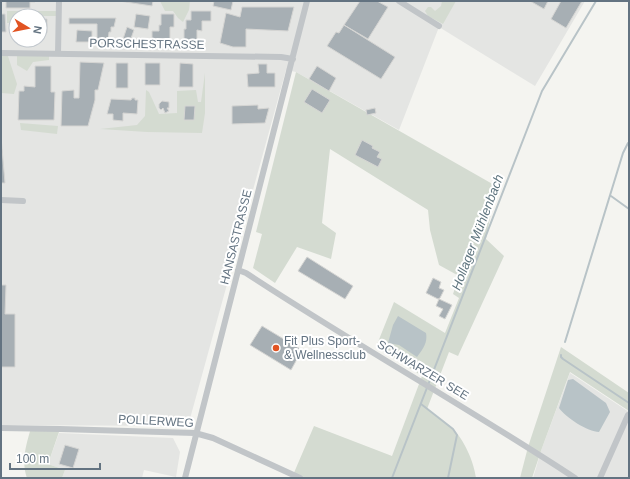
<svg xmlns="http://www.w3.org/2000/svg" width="630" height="479" font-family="Arial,sans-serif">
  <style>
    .built { fill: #e4e5e3; fill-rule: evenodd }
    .green { fill: #d4dbd1 }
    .water { fill: #b8c3c7 }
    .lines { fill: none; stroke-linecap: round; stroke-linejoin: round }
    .stream { stroke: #b8c3c7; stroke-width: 2 }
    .building { fill: #a7afb4; stroke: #d5d5d3 }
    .street { stroke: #c1c5c8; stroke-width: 6 }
    .poi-dot { fill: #e15322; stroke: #fff; stroke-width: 1.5 }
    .labels { text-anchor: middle; stroke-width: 4; stroke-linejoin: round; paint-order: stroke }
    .street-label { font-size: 12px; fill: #637381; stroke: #fff }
    .poi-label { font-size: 12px; fill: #637381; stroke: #fff; text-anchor: start }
    .water-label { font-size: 13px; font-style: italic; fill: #5f757f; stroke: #fff }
  </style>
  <rect width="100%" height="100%" fill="#f4f4f0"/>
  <!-- built -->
  <path class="built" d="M1,1H585L535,86L439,27L399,130L296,72L286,70L188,426L1,425ZM16,16H40V40H16Z
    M570,373L629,412V478H533L542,448Z
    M59,433L173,438L180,452L176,477L144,470L142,478H62L65,470L48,464Z"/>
  <!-- green -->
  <path class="green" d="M160,1H190L189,10L183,22L178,18L173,11H165Z
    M442,1H456L443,24L428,16L425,11L428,7H431L435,11L441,6Z
    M7,11H59V16H16V23H7Z
    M1,53H7L17,84L14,94L1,93Z
    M17,53L49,54V60L33,62L27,71L17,65Z
    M296,72L496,186L486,239L504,256L458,356L449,352L427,409C435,415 445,421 452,428C464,439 474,462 476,478H300L293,475L314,426L392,456L422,376L376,347L394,302L445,333L459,298L453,294L459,276L439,265L430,230L428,210L330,149L322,223L336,233L331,259L297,247L275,283L253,268L262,234L256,232Z
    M205,73V113L202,133L147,132L100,129L137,125L145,116L146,90L149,92L159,114L177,113V91L196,90L198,102H201Z
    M20,123L58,126L57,134L21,130Z
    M561,347L629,393V411L570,372L542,448L532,478H520L528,447Z
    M31,428L60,429L48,464L65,470L62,478H27C21,461 26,445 31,428Z"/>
  <!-- water -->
  <path class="water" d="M398,316L426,333C428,343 422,350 417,357L399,345L388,343L393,325Z
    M573,379L606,403L610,412L599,432C588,432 565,417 559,408L568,380Z"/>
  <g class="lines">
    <!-- stream -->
    <path class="stream" d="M611,196L629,209
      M565,342L623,153L628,143
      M561,355V357L563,359L629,403
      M421,404L453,429L457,435L448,478
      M392,478L542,91L596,1"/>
  </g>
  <!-- building -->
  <path class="building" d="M6,1H35V2H30V8H6Z
    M119,1H153L152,6Z
    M214,1H233L231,10L213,6Z
    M360,1H377L388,7L368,39L344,25Z
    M530,1H548L544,9Z
    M561,1H582L566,28L551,19Z
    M242,7H294L288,31L246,29V47H233L220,43L226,13L240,17Z
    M191,11H211V21H202V31L197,30V42H184V29H186V20H191Z
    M1,14H5L6,32H1Z
    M136,14L150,16L148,29L134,27Z
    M161,14H174V27H170V40H152V31H159V25H161Z
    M69,18H116L114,27H111V32H109L108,41L97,40V24H69Z
    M40,19H47V33H40Z
    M344,25L395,57L381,79L327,46L336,32L339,33Z
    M127,27L134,30L129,44L122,42Z
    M77,30L92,31V42H76Z
    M80,62L104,63L98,90H95V100L88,126H61L62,91L74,90V98H79Z
    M116,63H128V88H116Z
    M145,63H160V85H145Z
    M180,63L193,64V87H179Z
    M258,64H267V73H275V87H248L247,74L259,73Z
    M35,66H51V92H55L54,120H18L19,91H24V86L35,87Z
    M317,66L336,78L329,91L309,79Z
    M312,89L330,100L322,113L304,102Z
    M132,98H135V100H138L137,114L123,113V121L113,120V114H107L111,99L131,100Z
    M162,101L169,102V108H167L169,111L165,113L163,108L161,110L159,108V104Z
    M258,105V109L269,108L265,123L232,124V106Z
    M185,106H195L194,120H184Z
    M375,108L376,113L367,115L366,110Z
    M1,137L5,183H1Z
    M362,140L373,146L372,148L380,152L377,157L382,159L378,167L355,155Z
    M307,257L353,286L345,299L298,271Z
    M433,278L441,282L439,288L444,290L440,298L438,299L426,293Z
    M1,285H6L5,314H15V367H1Z
    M439,299L452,305L445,319L439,316L443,309L436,306Z
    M262,326L302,350L291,370L250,345Z
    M65,445L79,449L73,468L59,464Z"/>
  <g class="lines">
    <!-- street -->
    <path class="street" d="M399,1L439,26
      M1,53L281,57L293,59
      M58,54L59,1
      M1,200L23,201
      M238,270L246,273C354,344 467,407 575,478
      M1,428L60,429L195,433L213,438L300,478
      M185,478L307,1
      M600,478L628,415"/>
  </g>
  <!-- markers -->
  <circle class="poi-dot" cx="276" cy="348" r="4"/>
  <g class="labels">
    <!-- street labels -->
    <g class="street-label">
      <text transform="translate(147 44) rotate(1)" y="4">PORSCHESTRASSE</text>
      <text transform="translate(236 237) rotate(-76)" y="4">HANSASTRASSE</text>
      <text transform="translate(423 370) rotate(31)" y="4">SCHWARZER SEE</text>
      <text transform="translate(156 421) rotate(3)" y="4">POLLERWEG</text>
    </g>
    <!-- poi labels -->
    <g class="poi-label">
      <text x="284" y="345">Fit Plus Sport-<tspan x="284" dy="14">&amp; Wellnessclub</tspan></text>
    </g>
    <!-- water labels -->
    <g class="water-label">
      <text transform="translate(477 232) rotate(-69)" y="5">Hollager Mühlenbach</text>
    </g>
  </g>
  <!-- border -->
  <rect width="630" height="479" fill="none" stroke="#637381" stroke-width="4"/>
  <!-- north arrow -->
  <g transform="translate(28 28) rotate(100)"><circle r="19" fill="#ffffff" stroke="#c1c7cd"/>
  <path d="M0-3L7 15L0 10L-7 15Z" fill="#e15322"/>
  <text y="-6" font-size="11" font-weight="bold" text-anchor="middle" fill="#637381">N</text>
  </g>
  <!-- scale -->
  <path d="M10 463v6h90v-6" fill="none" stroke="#637381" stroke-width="2"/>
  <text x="16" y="463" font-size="12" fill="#637381" stroke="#ffffff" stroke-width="3" paint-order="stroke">100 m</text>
</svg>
